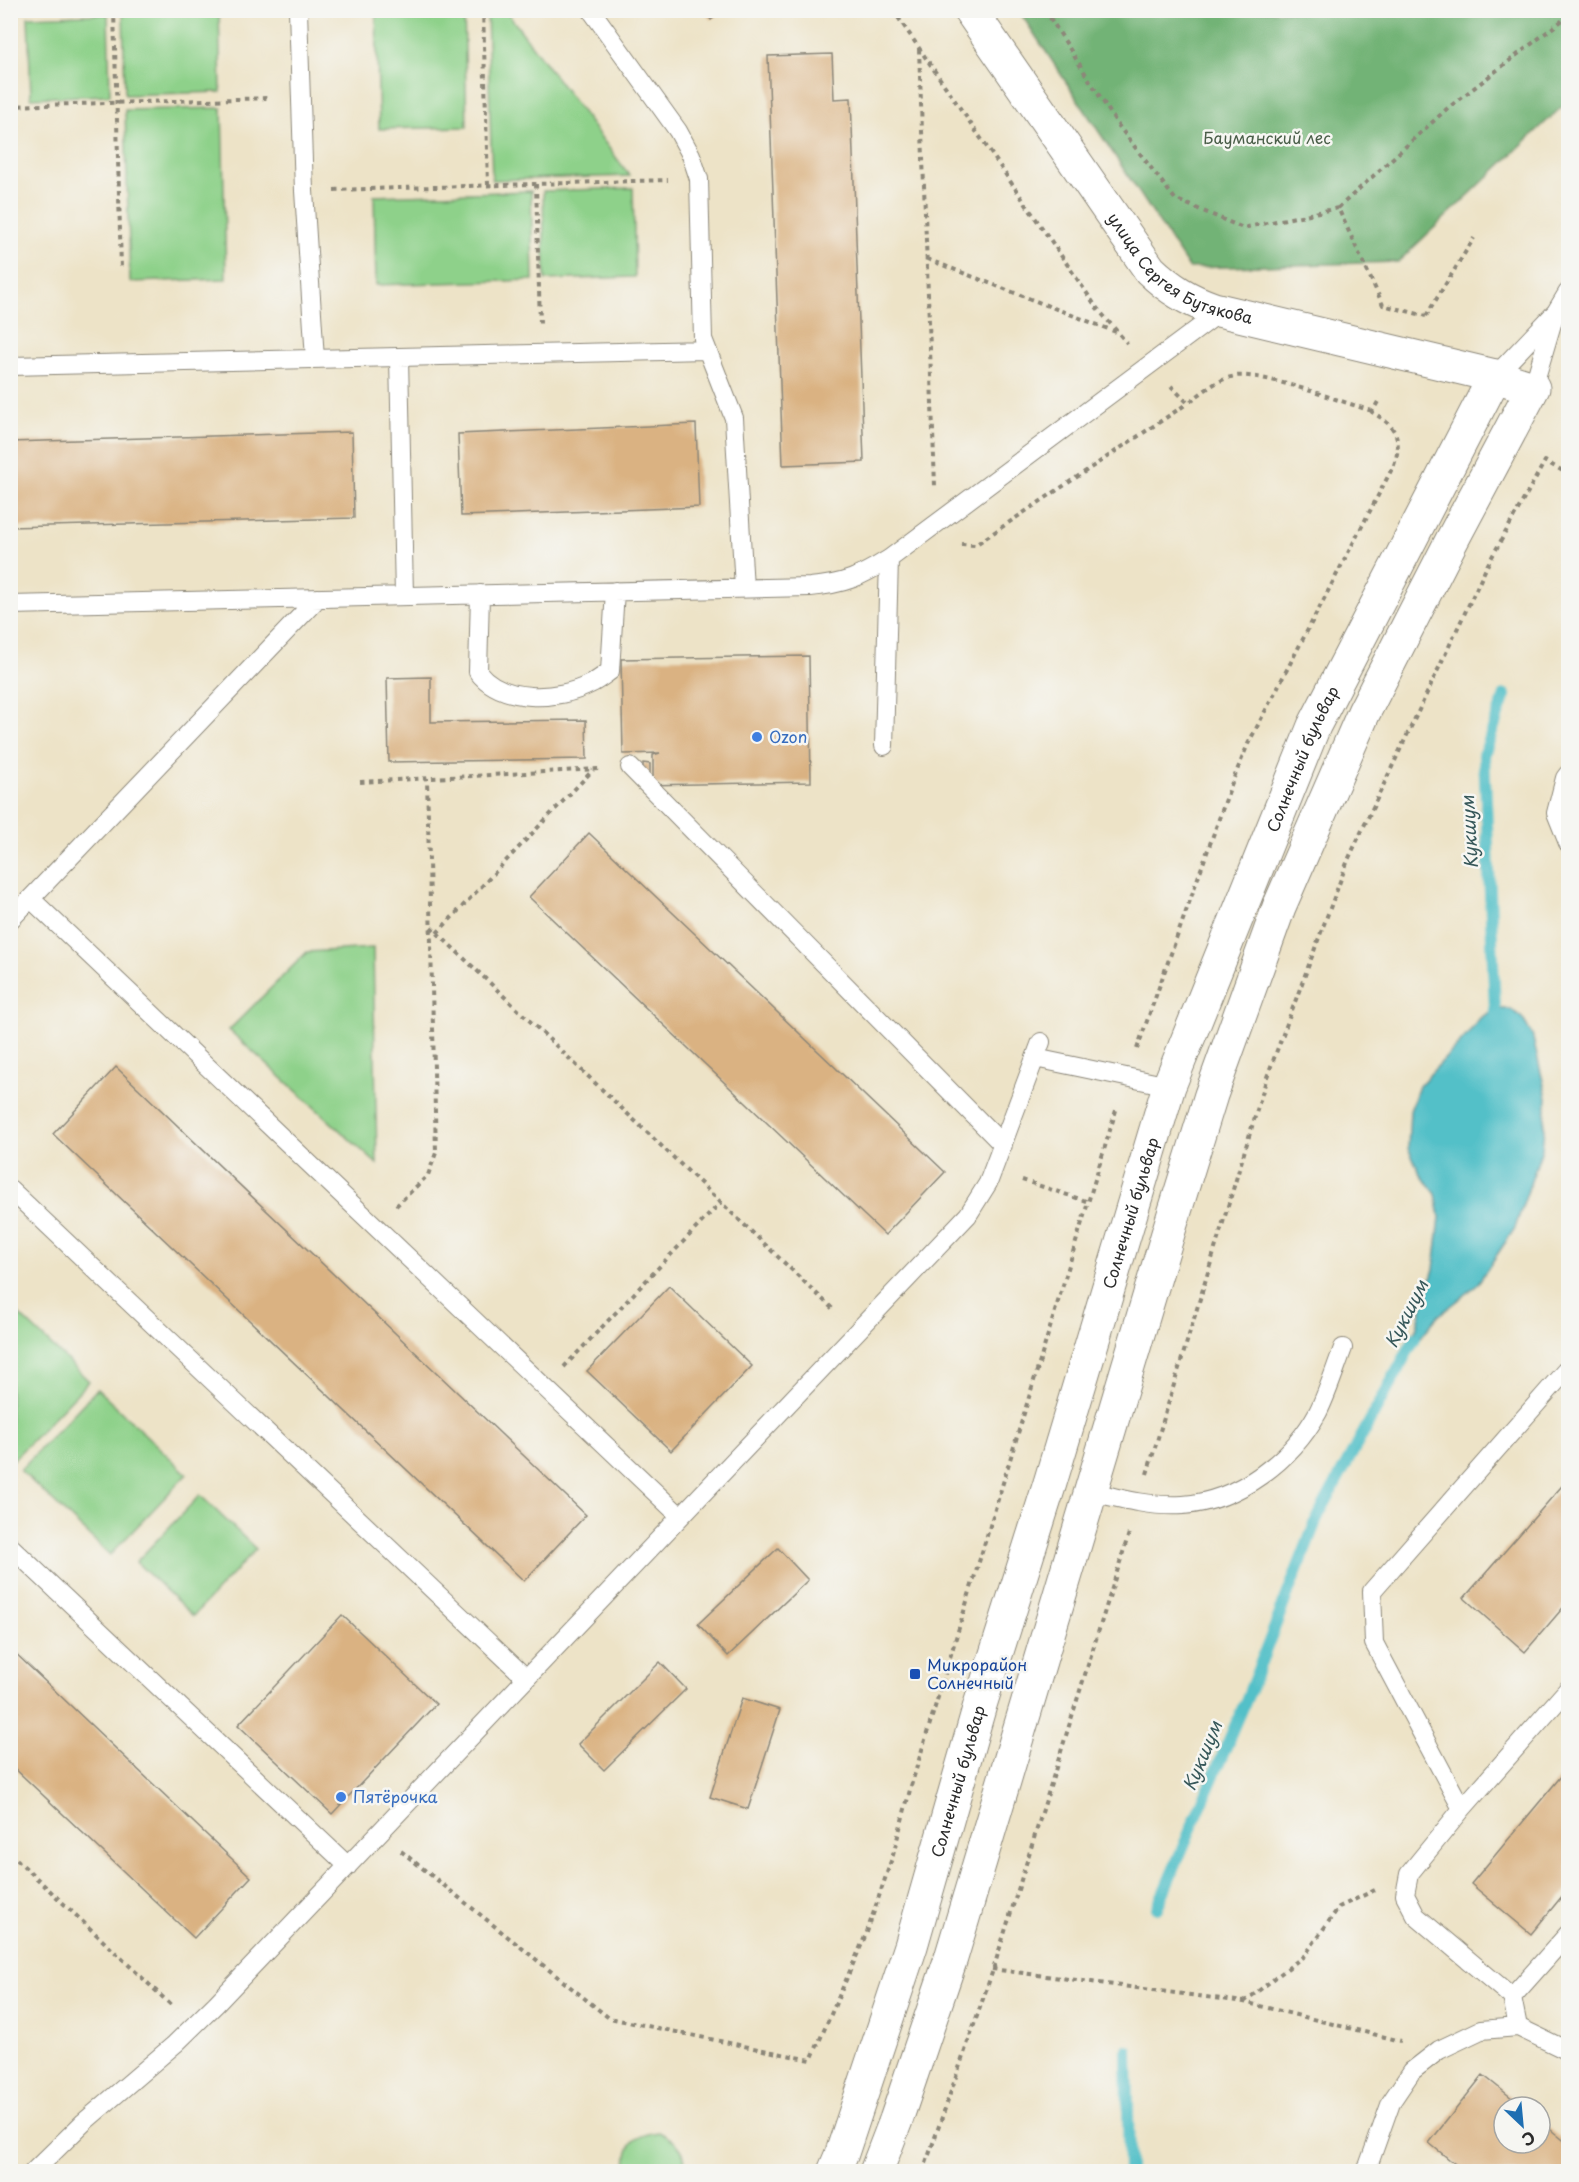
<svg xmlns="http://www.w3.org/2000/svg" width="1579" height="2182" font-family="'Playpen Sans',sans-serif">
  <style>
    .green { fill: #8ed18a; stroke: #5c7e5a; stroke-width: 1.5 }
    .forest { fill: #72b376; stroke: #4e6f50; stroke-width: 1.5 }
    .water { fill: #52c0c8; stroke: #3e767a; stroke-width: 1.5 }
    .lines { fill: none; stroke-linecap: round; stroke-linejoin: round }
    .stream { stroke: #52c0c8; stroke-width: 12 }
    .building { fill: #dab282 }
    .lane-casing { stroke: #8c8779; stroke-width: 20 }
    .street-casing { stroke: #8c8779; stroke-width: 35 }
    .secondary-casing { stroke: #8c8779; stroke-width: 35 }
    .path { stroke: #8c8779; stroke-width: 4; stroke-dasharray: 4.5 4.5; stroke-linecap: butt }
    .lane { stroke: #fff; stroke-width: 18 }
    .street { stroke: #fff; stroke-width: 33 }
    .secondary { stroke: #fff; stroke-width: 33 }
    .shop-dot { fill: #3f7fe0; stroke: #f6f6f2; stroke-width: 2 }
    .transit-dot { fill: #1a4fb4; stroke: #f6f6f2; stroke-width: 2 }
    .labels { text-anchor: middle; stroke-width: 5; stroke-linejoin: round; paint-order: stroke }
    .park-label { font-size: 16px; fill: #495d48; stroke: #f6f6f2 }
    .street-label { font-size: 16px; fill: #2b2b2b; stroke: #f6f6f2 }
    .shop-label { font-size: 16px; fill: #366cbe; stroke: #f6f6f2; text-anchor: start }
    .transit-label { font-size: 16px; fill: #164399; stroke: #f6f6f2; text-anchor: start }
    .water-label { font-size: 18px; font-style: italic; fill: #37585a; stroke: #f6f6f2 }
  </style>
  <rect width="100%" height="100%" fill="#f6f6f2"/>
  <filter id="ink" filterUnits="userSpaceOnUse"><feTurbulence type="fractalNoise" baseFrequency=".0167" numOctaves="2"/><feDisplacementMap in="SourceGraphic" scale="12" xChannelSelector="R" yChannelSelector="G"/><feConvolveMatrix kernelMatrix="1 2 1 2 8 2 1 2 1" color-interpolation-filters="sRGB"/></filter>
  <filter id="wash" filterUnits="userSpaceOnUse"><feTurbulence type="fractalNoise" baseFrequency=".008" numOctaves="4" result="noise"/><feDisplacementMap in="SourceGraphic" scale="24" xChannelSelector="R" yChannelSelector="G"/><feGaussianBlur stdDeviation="1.35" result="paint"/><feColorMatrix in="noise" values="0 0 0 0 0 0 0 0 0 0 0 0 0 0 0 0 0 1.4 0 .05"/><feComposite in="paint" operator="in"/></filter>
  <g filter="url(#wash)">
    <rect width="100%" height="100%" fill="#ede3c7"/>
    <!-- green -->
    <path class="green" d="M123,11H219L221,92L125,95Z
      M376,11H464L467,127L379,129Z
      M487,11H506L630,176L492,180Z
      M108,14L110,95L31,98L28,17Z
      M222,108L226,279L130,282L125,110Z
      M633,188L635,277L545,280L543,191Z
      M531,191L533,280L376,285L374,196Z
      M373,948L377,1164L229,1030L307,952Z
      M10,1306L89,1381L11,1462L10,1461Z
      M97,1389L187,1474L110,1555L20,1470Z
      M200,1495L256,1549L193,1616L136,1562Z
      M659,2132C675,2140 691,2152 682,2171H627C624,2145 633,2135 659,2132Z"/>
    <!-- forest -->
    <path class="forest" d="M1019,11H1568V101L1398,262L1189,268Z"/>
    <!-- water -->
    <path class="water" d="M1495,1009H1511L1522,1018L1532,1034L1547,1098L1542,1149L1515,1228L1476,1286L1437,1317L1409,1352L1434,1269L1440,1217L1436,1194L1421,1175L1408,1148L1410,1111L1419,1086L1467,1035L1480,1018Z"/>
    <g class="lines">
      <!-- stream -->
      <path class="stream" d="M1494,1026L1495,1009L1484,755L1505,695
        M1157,1908L1247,1698L1318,1516L1415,1338
        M1127,2051L1129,2172"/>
    </g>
    <g id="blocks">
      <!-- building -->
      <path class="building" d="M704,10H724L711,20Z
        M832,54L834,99L851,98L864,462L783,465L768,56Z
        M696,424L699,507L461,516L458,434Z
        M352,432L354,518L10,527V442Z
        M809,656L811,782L643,785V763L650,764V778H653V755L660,753L623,754L621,659Z
        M431,677V722L586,720L587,759L389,762L387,678Z
        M589,833L945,1172L885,1235L529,897Z
        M116,1067L586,1515L524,1581L53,1134Z
        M669,1286L752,1366L671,1451L587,1371Z
        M1568,1479V1602L1525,1652L1464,1598Z
        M778,1548L808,1580L728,1656L698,1624Z
        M342,1615L436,1704L332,1814L238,1725Z
        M10,1648L251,1877L194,1938L10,1764Z
        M660,1662L686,1689L604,1770L578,1744Z
        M742,1698L780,1710L748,1809L710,1797Z
        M1568,1768V1889L1531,1934L1471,1884Z
        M1483,2075L1523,2107H1504V2143H1540V2121L1568,2144V2172H1465L1429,2143Z"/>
    </g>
  </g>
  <g filter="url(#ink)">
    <use href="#blocks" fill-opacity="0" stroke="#8c8779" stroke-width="1.5"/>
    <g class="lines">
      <defs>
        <path id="lane" d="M298,10L304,191L315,359
          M591,10L678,131L691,155L699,179L703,339L734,418L744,588
          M399,357L404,596
          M10,366L706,350
          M1495,376L1556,312L1568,292
          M1533,388L1554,317
          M480,594L478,672C502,703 558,701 590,684C597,681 603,676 610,671L615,591
          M10,605L810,587C845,584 860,577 889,559L1223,310
          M884,746L889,559
          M630,767L1003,1145
          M1568,774L1565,778L1556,813L1568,843
          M31,899L680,1516
          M10,920L318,598
          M1035,1058L1169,1086
          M10,1189L526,1678
          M1092,1492C1121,1499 1152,1507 1183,1505C1238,1501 1292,1460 1318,1412C1328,1392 1335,1369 1343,1348
          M10,1546L348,1866
          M1462,1809L1374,1643L1372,1591L1568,1368
          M1512,1997L1568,1934
          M1518,2027L1512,1997L1416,1916L1405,1895L1409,1874L1462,1809L1568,1689
          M33,2172L84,2122L175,2044L216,2004L968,1215L988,1183L1041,1042
          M1366,2172L1391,2102L1412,2071L1439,2050L1481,2030L1518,2027L1568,2051"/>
        <g id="street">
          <path id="s1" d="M970,10L1150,270C1170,289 1188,300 1214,309L1495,376"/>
        </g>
        <g id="secondary">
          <path id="s2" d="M834,2172L842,2153L911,1946L980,1705L1050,1483L1169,1086L1314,726L1495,376L1533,388L1451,542L1364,712L1279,907L1211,1095L1170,1227L951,1958L896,2120L876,2172"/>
        </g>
      </defs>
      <!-- lane casing -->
      <use href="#lane" class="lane-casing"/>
      <!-- street casing -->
      <use href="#street" class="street-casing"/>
      <!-- secondary casing -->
      <use href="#secondary" class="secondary-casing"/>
      <!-- path -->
      <path class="path" d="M114,10L121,269
        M483,10L488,185
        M893,10L1097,308L1127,343
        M1045,10L1118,125L1175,199L1243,228L1338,208L1383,305L1426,316
        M919,49L935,486
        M10,106L270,98
        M536,184L540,324
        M334,190L668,180
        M1338,208L1449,107L1568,16
        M927,259L1116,332
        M1426,316L1474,238
        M1171,386L1188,403C1203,392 1217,379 1236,376C1263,372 1342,402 1372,411
        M961,544L975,545L1188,403
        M360,782L599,769
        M431,927L835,1311
        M437,933L593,770
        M1137,1049L1231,785L1248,744L1394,465C1403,438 1396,426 1372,412L1379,400
        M1022,1180L1089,1202
        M396,1206L428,1175L436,1153L427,778
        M564,1367L721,1202
        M1147,1474L1267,1077L1348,860L1488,564L1545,461L1568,474
        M401,1851L609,2018L811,2060L867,1932L893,1855L911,1786L1117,1107
        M10,1853L171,2005
        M992,1969L1244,2002L1401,2041
        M1244,2002L1305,1955L1339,1907L1375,1890
        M923,2172L993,1970L1130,1530"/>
      <!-- lane -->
      <use href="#lane" class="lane"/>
      <!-- street -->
      <use href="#street" class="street"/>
      <!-- secondary -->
      <use href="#secondary" class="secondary"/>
    </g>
  </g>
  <!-- markers -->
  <g class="shop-dot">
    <circle cx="757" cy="737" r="6"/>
    <circle cx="341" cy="1797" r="6"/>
  </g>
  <rect class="transit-dot" x="909" y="1668" width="12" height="12" rx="3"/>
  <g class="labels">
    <!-- park labels -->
    <g class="park-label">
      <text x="1267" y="144">Бауманский лес</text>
    </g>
    <!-- street labels -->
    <g class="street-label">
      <text dy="6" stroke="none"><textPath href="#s1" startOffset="340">улица Сергея Бутякова</textPath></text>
      <text dy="6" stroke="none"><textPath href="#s2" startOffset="1490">Солнечный бульвар</textPath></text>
      <text dy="6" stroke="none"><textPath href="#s2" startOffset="1004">Солнечный бульвар</textPath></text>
      <text dy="6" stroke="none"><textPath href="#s2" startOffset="410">Солнечный бульвар</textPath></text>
    </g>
    <!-- shop labels -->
    <g class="shop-label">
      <text x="769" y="743">Ozon</text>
      <text x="353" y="1803">Пятёрочка</text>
    </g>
    <!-- transit labels -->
    <g class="transit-label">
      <text x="927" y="1671">Микрорайон<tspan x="927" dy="18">Солнечный</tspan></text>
    </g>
    <!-- water labels -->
    <g class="water-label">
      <text transform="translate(1470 832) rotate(-93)" y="6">Кукшум</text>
      <text transform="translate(1407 1314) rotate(-63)" y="6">Кукшум</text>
      <text transform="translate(1203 1756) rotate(-67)" y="6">Кукшум</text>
    </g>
  </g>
  <!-- margin -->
  <rect width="1579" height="2182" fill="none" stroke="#f6f6f2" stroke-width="36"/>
  <!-- north arrow -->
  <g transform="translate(1522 2125) rotate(154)"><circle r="28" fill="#f6f6f2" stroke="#a5a5a2" stroke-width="1.5"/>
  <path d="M0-4.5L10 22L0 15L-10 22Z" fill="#1f6fb2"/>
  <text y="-9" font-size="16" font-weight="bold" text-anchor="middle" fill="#2b2b2b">С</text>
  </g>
</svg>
